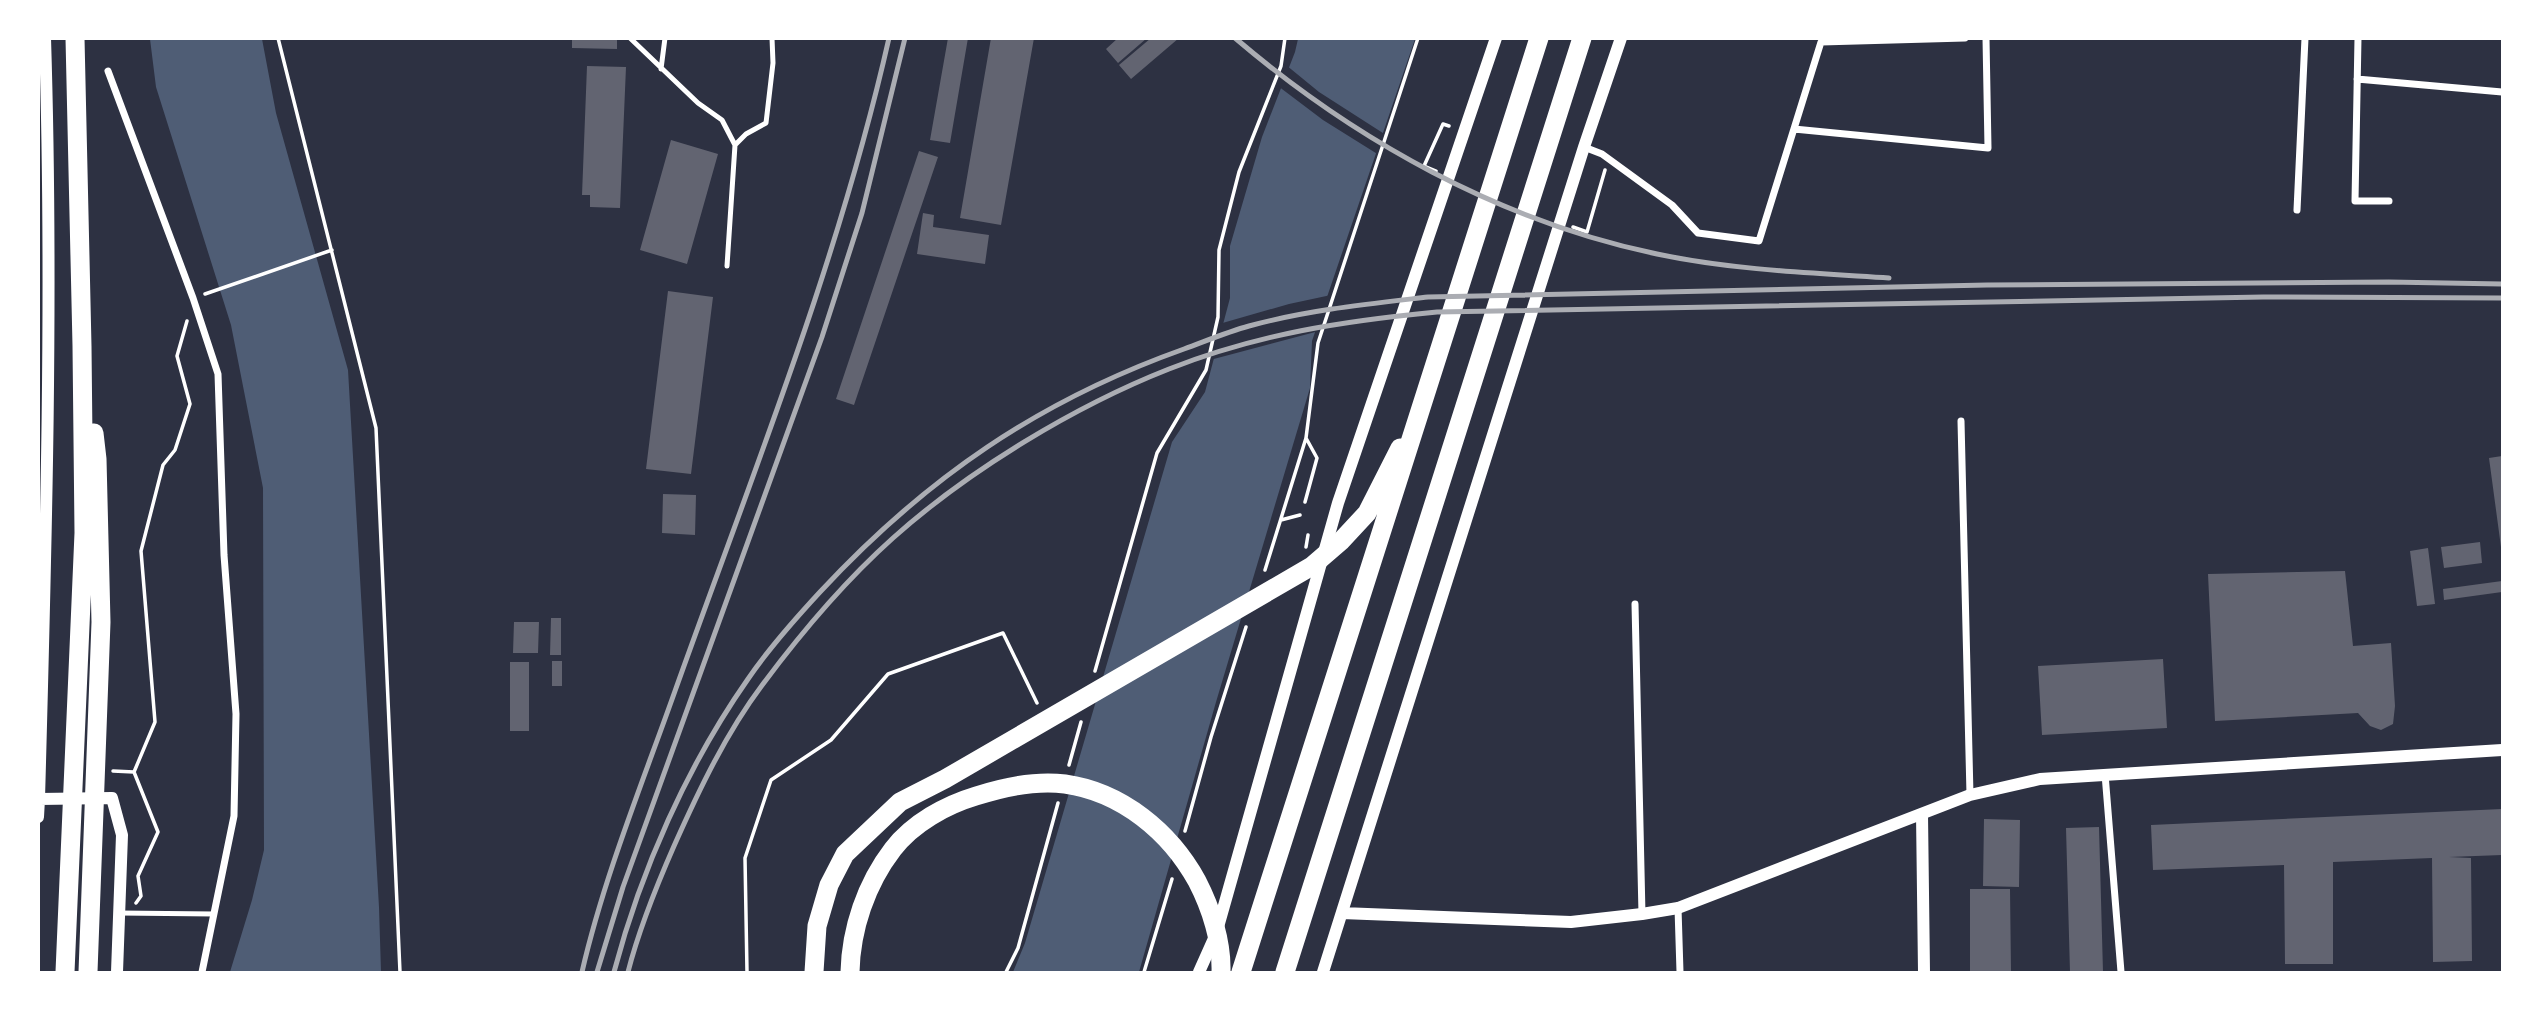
<svg xmlns="http://www.w3.org/2000/svg" width="2541" height="1011" font-family="'Libre Baskerville',serif">
  <style>
    .water { fill: #4f5d75 }
    .pier { fill: #2d3142 }
    .building { fill: #626471 }
    .lines { fill: none; stroke-linecap: round; stroke-linejoin: round }
    .path { stroke: #fff; stroke-width: 3.5 }
    .service { stroke: #fff; stroke-width: 5 }
    .minor { stroke: #fff; stroke-width: 7 }
    .tertiary { stroke: #fff; stroke-width: 12 }
    .trunk { stroke: #fff; stroke-width: 19 }
    .rail { stroke: #abadb3; stroke-width: 5 }
  </style>
  <rect width="100%" height="100%" fill="#2d3142"/>
  <!-- water -->
  <path class="water" d="M150,39H262L276,113L348,370L379,907L381,972H230L252,900L264,850L263,488L231,325L156,87Z
    M1298,39H1415L1312,341L1310,388L1216,702L1139,972H1013L1025,943L1172,442L1205,392L1230,298V246L1262,137L1295,52Z"/>
  <!-- pier -->
  <path class="pier" d="M1286,65L1319,92L1386,135L1379,155L1323,120L1278,86Z
    M1331,295L1319,331L1210,360L1219,324L1289,304Z"/>
  <!-- building -->
  <path class="building" d="M572,38H617V49L572,48Z
    M948,38H968L950,143L930,140Z
    M991,38H1034L1001,225L960,218Z
    M1118,38H1147L1118,63L1106,49Z
    M1151,38H1179L1131,79L1119,65Z
    M587,66L626,67L620,208L590,207V195H582Z
    M671,140L718,154L687,264L640,250Z
    M919,151L938,157L854,405L836,399Z
    M923,213L934,215L933,227L989,235L985,264L917,254Z
    M668,291L713,297L691,474L646,469Z
    M2502,456V546L2501,547L2489,458Z
    M663,494L696,495L695,535L662,533Z
    M2480,542L2482,563L2444,568L2441,547Z
    M2428,548L2435,604L2417,606L2410,551Z
    M2345,571L2353,646L2391,643L2395,706L2393,724L2381,730L2370,726L2358,713L2215,721L2208,574Z
    M2502,581V592L2444,600L2443,589Z
    M551,618H561V655H550Z
    M514,622H539L538,653H513Z
    M2163,659L2167,728L2042,735L2038,666Z
    M552,661H562V686H552Z
    M510,662H529V731H510Z
    M2502,809V855L2449,857L2471,858L2472,961L2433,962L2432,858L2333,862V964H2285L2284,865L2153,870L2151,825Z
    M1984,819L2020,820L2019,887L1983,886Z
    M2099,827L2103,972H2070L2066,828Z
    M1970,889H2010L2011,972H1970Z"/>
  <g class="lines">
    <!-- path -->
    <path class="path" d="M278,38L376,428L400,972
      M1436,171L1424,166L1443,124L1449,126
      M1573,227L1587,232L1605,170
      M205,294L332,250
      M1305,502L1317,458L1306,438
      M1281,520L1300,515
      M1306,547L1308,535
      M1265,570L1306,438L1318,343L1418,38
      M1095,671L1157,453L1206,370L1218,317L1219,250L1239,172L1281,66L1285,38
      M1069,765L1081,722
      M113,771L134,772L155,722L141,551L163,465L175,450L190,404L177,356L187,321
      M134,772L158,832L138,876L141,896L136,903
      M1185,831L1211,737L1246,627
      M747,972L745,858L771,780L831,740L888,674L1003,633L1037,703
      M1006,972L1018,948L1058,803
      M1144,972L1172,879"/>
    <!-- service -->
    <path class="service" d="M630,38L698,103L722,120L735,145L727,266
      M661,69L665,38
      M735,145L746,134L766,123L773,63L772,38
      M119,913L214,914"/>
    <!-- minor -->
    <path class="minor" d="M2358,38L2355,201H2389
      M108,71L193,298L218,374L224,555L236,714L234,816L202,972
      M2357,79L2502,92
      M1794,129L1988,148L1986,38
      M1584,147L1602,154L1672,205L1698,233L1759,241L1821,42L1965,38
      M2297,210L2305,38
      M1961,421L1970,795
      M1635,604L1642,914
      M2105,774L2121,972
      M1678,908L1680,972"/>
    <!-- tertiary -->
    <path class="tertiary" d="M39,799C46,545 53,292 45,38
      M1922,814L1924,972
      M38,817L39,799L112,798L122,835L117,972
      M1342,913L1571,922L1642,914L1678,908L1970,795L2040,779L2502,750
      M1199,972L1216,934L1338,503L1496,38
      M1323,972L1584,147L1621,38"/>
    <!-- trunk -->
    <path class="trunk" d="M65,972L84,533L82,346L75,38
      M88,972L101,622L97,459L94,433
      M814,972L817,926L829,885L845,854L900,802L945,779L1312,566L1341,541L1367,513L1400,448
      M850,972C851,929 866,884 893,849C913,823 946,805 976,796C1004,787 1035,780 1065,784C1122,792 1170,832 1197,881C1211,908 1222,942 1221,972
      M1241,972L1539,38
      M1285,972L1582,38"/>
    <!-- rail -->
    <path class="rail" d="M1235,38C1356,141 1500,221 1657,254C1733,270 1812,273 1889,278
      M582,972C604,877 642,784 675,691C752,475 838,263 889,38
      M597,972L623,887L822,337L862,213L905,38
      M614,972C641,870 687,766 748,679C769,648 795,619 820,592C926,478 1038,401 1184,349C1206,341 1227,332 1249,326C1308,310 1368,304 1428,297L1987,285L2389,282L2502,284
      M628,972C639,929 656,887 674,846C699,790 726,733 763,684C801,633 845,581 893,538C969,470 1075,406 1169,369C1258,334 1343,321 1437,312L2263,297L2502,298"/>
  </g>
  <!-- border -->
  <rect width="2541" height="1011" fill="none" stroke="#ffffff" stroke-width="80"/>
</svg>
